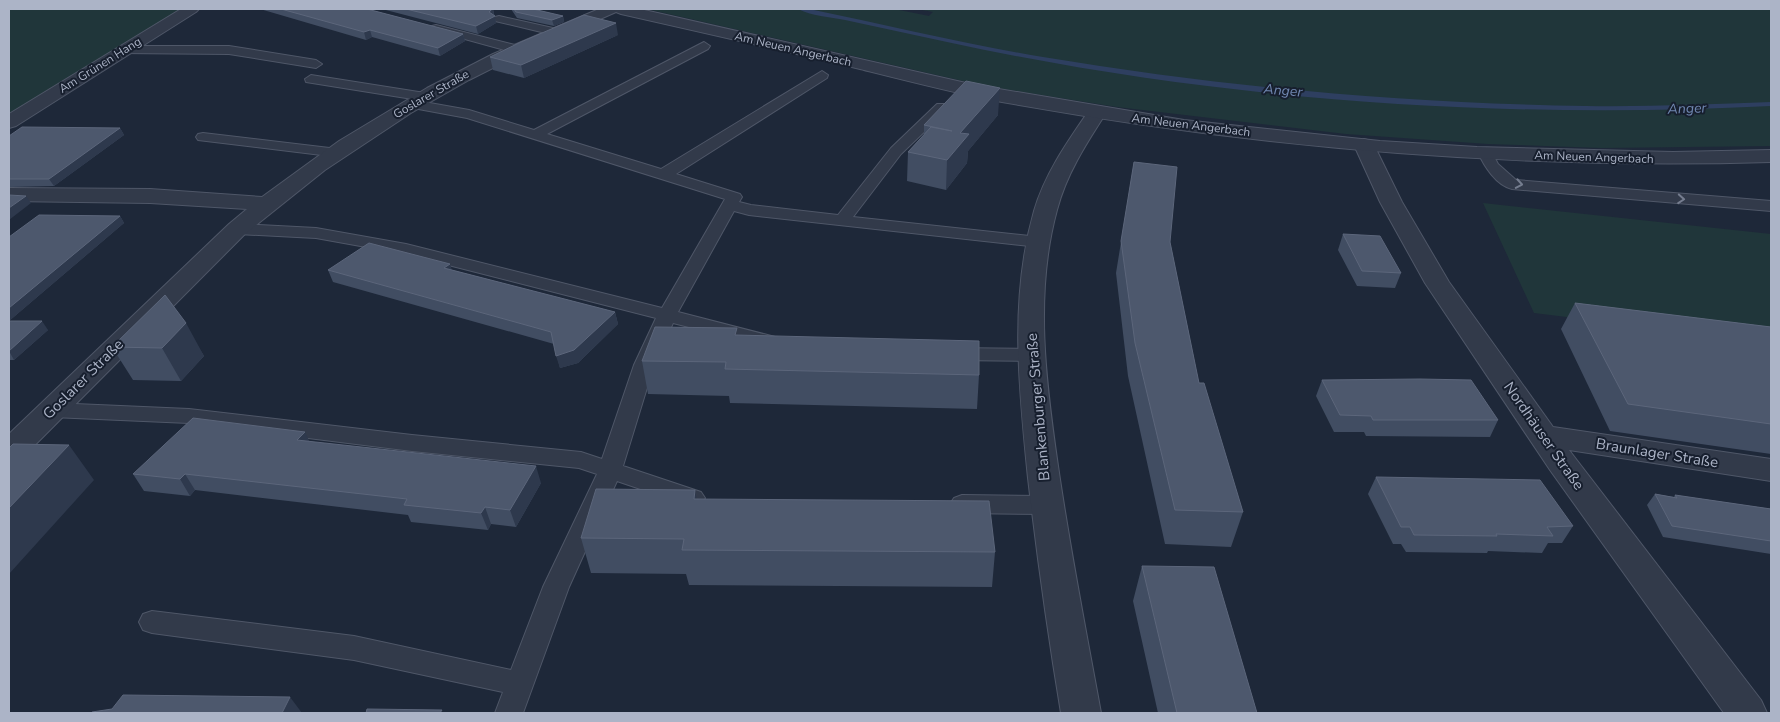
<svg xmlns="http://www.w3.org/2000/svg" width="1780" height="722" font-family="'Nunito Sans',sans-serif">
  <style>
    .green { fill: #20363a }
    .lines { fill: none; stroke-linecap: round; stroke-linejoin: round }
    .stream { fill: #2e3f60; fill-rule: evenodd }
    .service-casing { stroke: #4f5768; stroke-width: 2 }
    .minor-casing { stroke: #4f5768; stroke-width: 2 }
    .tertiary-casing { stroke: #4f5768; stroke-width: 2 }
    .service { fill: #323a4a; fill-rule: evenodd }
    .minor { fill: #323a4a; fill-rule: evenodd }
    .tertiary { fill: #323a4a; fill-rule: evenodd }
    .wall { fill: #414d62 }
    .shaded-wall { fill: #2e394d }
    .building { fill: #4d586d; stroke: #5c667b }
    .oneway { stroke: #757d8f }
    .labels { text-anchor: middle; stroke-width: 4; stroke-linejoin: round; paint-order: stroke }
    .far-street-label { font-size: 12px; fill: #acb4c7; stroke: #171f2e }
    .far-water-label { font-size: 14px; font-style: italic; fill: #7188b2; stroke: #171f2e }
    .street-label { font-size: 15px; fill: #acb4c7; stroke: #171f2e }
  </style>
  <rect width="100%" height="100%" fill="#1e2839"/>
  <!-- green -->
  <path class="green" d="M9,9H181L9,117Z
    M647,9H894L929,16L933,12L917,9H1771V146L1602,148L1488,144L1346,134L1117,107L985,86Z
    M1483,203L1771,234V342L1534,313Z"/>
  <g class="lines">
    <!-- stream -->
    <path class="stream" d="M798,9H809C887,25 964,44 1043,57C1222,87 1404,103 1586,106C1648,107 1709,104 1771,102V106C1498,120 1214,100 947,42C913,35 879,27 845,20C830,17 811,16 798,9Z"/>
    <defs>
      <path id="service" d="M499,16L562,30L564,32L558,36L495,21L493,19L495,17Z
        M436,25L523,47L525,50L519,54L432,30L430,28L432,26Z
        M704,42L710,46L708,49L547,134L661,169L822,71L828,75L827,78L676,174L740,194L742,197L739,202L751,205L838,215L891,148L937,104H947L949,107L947,110L901,154L853,217L1039,237L1045,238L1048,242L1045,246L1039,247L749,215L734,211L678,312L779,338L782,342L779,346L772,348L673,323L654,365L623,466L701,492L705,498L701,504L693,507L617,481L569,587L523,713H495L503,692L354,660L152,633L143,630L139,622L143,614L152,611L354,636L511,670L543,587L597,474L579,468L412,451L189,423L52,417L44,415L41,410L44,405L52,403L189,409L412,435L581,452L602,459L634,365L656,318L405,254L316,238L237,234L231,233L229,229L231,225L237,224L316,228L406,244L662,308L725,199L467,118L413,108L406,104L413,100L469,110L534,130Z
        M125,46H229L316,60L322,64L316,68L229,54L121,53L119,50L121,47Z
        M311,75L425,93L432,97L425,101L306,82L305,79Z
        M203,133L338,149L343,150L345,153L343,156L338,157L198,140L196,137L198,134Z
        M1485,148L1490,149L1498,164L1516,180L1771,201V211L1512,189C1496,185 1484,166 1478,152L1480,149Z
        M953,348L1032,349L1039,351L1042,355L1039,359L1032,361L953,360L946,358L943,354L946,350Z
        M962,495L1047,496L1055,499L1059,505L1055,511L1047,514L962,513L954,510L950,504L954,498Z"/>
      <path id="minor" d="M181,9H199L196,12L16,126L9,128V114Z
        M599,9H619L616,12L523,53L469,80L411,113L325,170L245,234L20,460L9,463V434L229,224L247,209L150,203L9,201V188L150,189L262,197L339,141L427,88L493,54Z
        M1097,107L1104,109L1106,113C1086,144 1066,175 1057,210C1034,294 1046,383 1058,466C1070,549 1086,631 1101,713H1061C1048,635 1037,556 1028,478C1019,390 1009,298 1034,211C1045,173 1068,141 1090,109Z
        M1364,139L1371,141L1374,145L1402,202L1449,282L1553,427L1771,459V481L1569,450L1761,700L1767,713H1724L1550,470L1425,283L1380,202L1354,145L1357,141Z"/>
      <path id="tertiary" d="M613,9H640L975,85L1184,120L1380,141L1477,147L1673,152L1771,150V162C1509,170 1249,147 991,100C947,91 904,80 860,69C781,50 701,32 621,14L616,12Z"/>
    </defs>
    <!-- service casing -->
    <use href="#service" class="service-casing"/>
    <!-- minor casing -->
    <use href="#minor" class="minor-casing"/>
    <!-- tertiary casing -->
    <use href="#tertiary" class="tertiary-casing"/>
    <!-- service -->
    <use href="#service" class="service"/>
    <!-- minor -->
    <use href="#minor" class="minor"/>
    <!-- tertiary -->
    <use href="#tertiary" class="tertiary"/>
  </g>
  <!-- wall -->
  <path class="wall" d="M260,9H367L463,34L465,41L440,56L372,37L366,40Z
    M382,9H493L496,23L478,34Z
    M511,9H533L563,16L564,22L554,26L517,18Z
    M618,35L524,78L493,70L490,57Z
    M998,115L968,151L967,163L946,190L907,181L908,152L924,135V125Z
    M120,128L124,135L54,186L9,187V136Z
    M1134,162L1170,242L1199,383L1243,512L1231,547L1165,544L1128,376L1116,273Z
    M120,216L124,223L9,321L48,330L14,360H9V237Z
    M1343,234L1401,273L1395,288L1357,286L1338,250Z
    M328,270H452L615,312L618,324L578,363L560,368L554,344L333,282Z
    M165,295L204,356L181,381L133,380L112,347Z
    M1575,303L1771,327V454L1610,431L1561,329Z
    M738,336L979,375L977,409L730,403L729,396L648,394L642,361Z
    M1322,380L1498,420L1490,437L1366,436L1364,432H1334L1316,396Z
    M310,442L541,483L516,527L491,524L488,530L411,522L408,515L195,490L190,496L144,491L133,474Z
    M1376,477L1573,526L1562,543H1548L1542,553L1488,551L1487,553L1406,552L1401,544H1393L1368,494Z
    M1655,494L1674,497L1675,495L1771,509V508V554L1663,537L1647,505Z
    M697,499L995,552L992,587L689,585L686,574L591,573L581,538Z
    M1142,566L1257,713H1158L1133,601Z"/>
  <!-- shaded-wall -->
  <path class="shaded-wall" d="M493,9L494,15L492,18L495,16L496,23L478,34L476,26Z
    M563,16L564,22L554,26L552,20Z
    M616,23L618,35L524,78L521,65Z
    M370,30L372,37L366,40L364,32Z
    M463,34L465,41L440,56L438,48Z
    M1000,88L998,115L968,151L967,163L946,190L947,160L960,133Z
    M120,128L124,135L54,186L49,179Z
    M26,196L31,203L9,220V208Z
    M120,216L124,223L9,321V308Z
    M450,264L454,276L444,268Z
    M615,312L618,324L578,363L560,368L556,356Z
    M42,321L48,330L14,360L9,351Z
    M186,323L204,356L181,381L162,348Z
    M305,432L313,449L297,440Z
    M69,445L94,480L9,574V508Z
    M536,466L541,483L516,527L510,510Z
    M185,474L195,490L190,496L180,479Z
    M695,490L701,524L694,499Z
    M485,507L491,524L488,530L481,513Z
    M290,697L302,713H282Z"/>
  <!-- building -->
  <path class="building" d="M281,9H367L463,34L438,48L370,30L364,32Z
    M406,9H492L489,12L495,16L476,26Z
    M514,9H533L563,16L552,20L516,12Z
    M584,15L616,23L521,65L490,57L521,42Z
    M966,81L1000,88L960,133L969,134L947,160L908,152L931,127L952,131L924,125Z
    M22,127L120,128L49,179H9V136Z
    M1134,162L1177,167L1170,242L1199,383H1204L1243,512L1175,510L1135,343L1121,241Z
    M9,195L26,196L9,208Z
    M39,215L120,216L9,308V237Z
    M1343,234L1380,236L1401,273L1362,271Z
    M369,243L450,264L444,268L615,312L574,350L556,356L551,332L328,270Z
    M165,295L186,323L162,348L112,347Z
    M1575,303L1771,327V424L1628,404Z
    M9,321H42L9,351Z
    M655,327L737,328L735,335L979,341V375L725,369L726,362L642,361Z
    M1420,379L1471,380L1498,420H1373L1371,416L1340,415L1322,380Z
    M193,418L305,432L297,440L536,466L510,510L485,507L481,513L404,505L407,499L185,474L180,479L133,474Z
    M13,444L69,445L9,508V448Z
    M1376,477L1540,480L1573,526L1547,527L1553,536L1496,534L1497,536L1414,535L1410,527H1401Z
    M596,489L695,490L694,499L989,501L995,552L682,550L684,539L581,538Z
    M1655,494L1677,498L1675,495L1771,509V541L1672,526Z
    M1142,566L1214,567L1257,713H1177Z
    M123,695L290,697L282,713H91L92,712L112,709Z
    M367,709L442,710L440,713H366Z"/>
  <!-- one-way arrows -->
  <defs><path id="oneway-chevron" d="M-2-3.5L2.5 0L-2 3.5" fill="none" stroke-width="1.6" stroke-linecap="round" stroke-linejoin="round" transform="scale(1.25)"/></defs>
  <g class="oneway">
    <use href="#oneway-chevron" transform="translate(1519 184) rotate(10)"/>
    <use href="#oneway-chevron" transform="translate(1681 199) rotate(4)"/>
  </g>
  <g class="labels">
    <!-- far-street labels -->
    <g class="far-street-label">
      <text transform="translate(793 49) rotate(13)" y="4">Am Neuen Angerbach</text>
      <text transform="translate(100 65) rotate(-32)" y="4">Am Grünen Hang</text>
      <text transform="translate(431 94) rotate(-30)" y="4">Goslarer Straße</text>
      <text transform="translate(1191 125) rotate(7)" y="4">Am Neuen Angerbach</text>
      <text transform="translate(1594 157) rotate(2)" y="4">Am Neuen Angerbach</text>
    </g>
    <!-- far-water labels -->
    <g class="far-water-label">
      <text transform="translate(1283 90) rotate(5)" y="5">Anger</text>
      <text transform="translate(1687 108) rotate(-2)" y="5">Anger</text>
    </g>
    <!-- street labels -->
    <g class="street-label">
      <text transform="translate(83 379) rotate(-45)" y="5">Goslarer Straße</text>
      <text transform="translate(1038 407) rotate(-95)" y="5">Blankenburger Straße</text>
      <text transform="translate(1544 436) rotate(55)" y="5">Nordhäuser Straße</text>
      <text transform="translate(1657 453) rotate(9)" y="5">Braunlager Straße</text>
    </g>
  </g>
  <!-- border -->
  <rect width="1780" height="722" fill="none" stroke="#acb4c7" stroke-width="20"/>
</svg>
